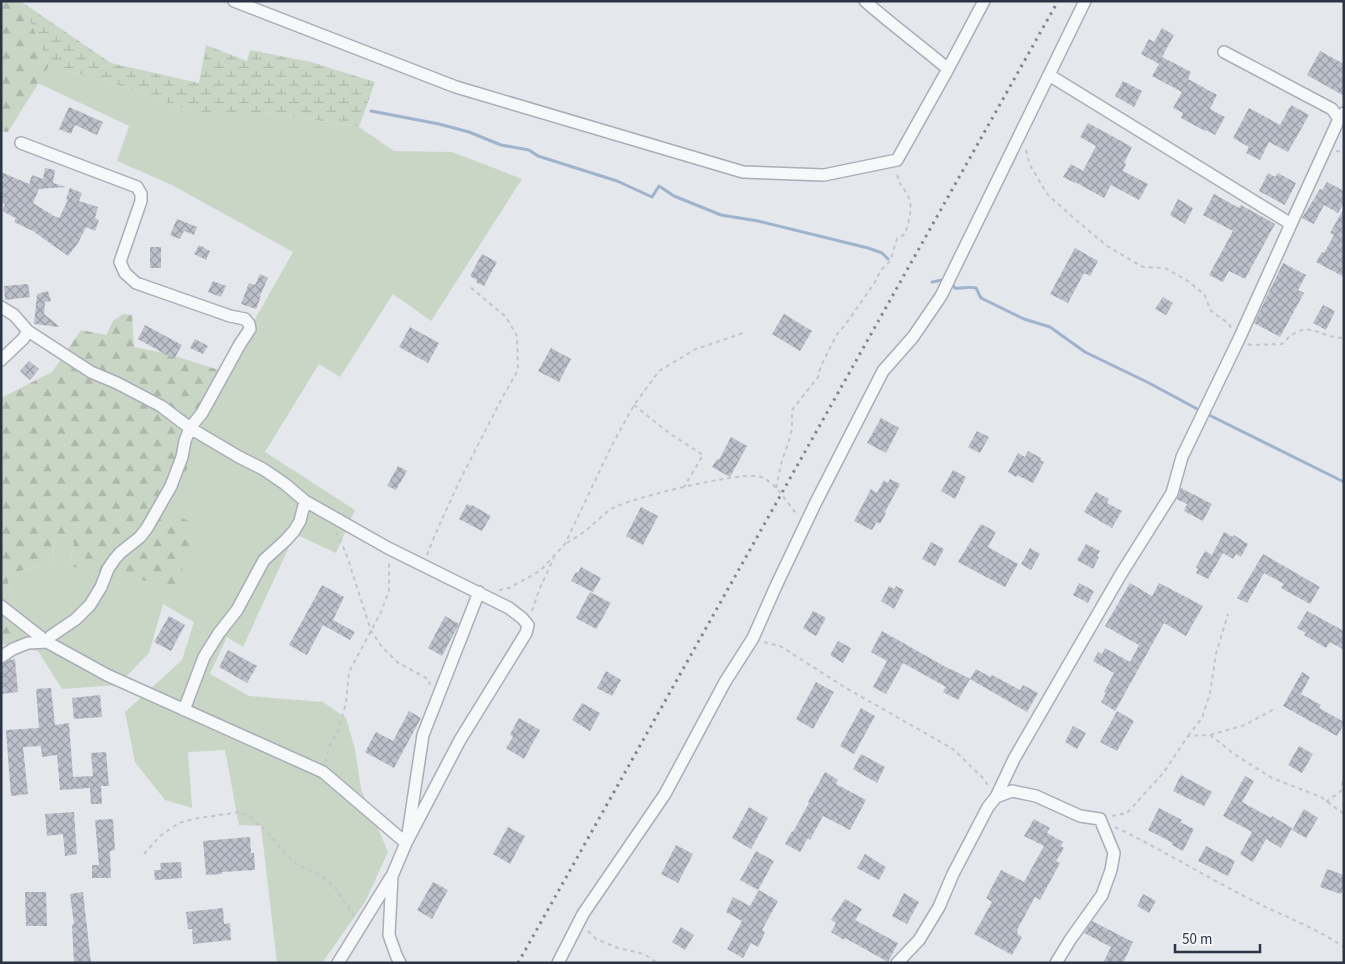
<svg xmlns="http://www.w3.org/2000/svg" width="1345" height="964" font-family="'Source Sans 3',sans-serif">
  <style>
    .green { fill: #c9d6c5 }
    .forest { fill: url(#forest-firs) }
    .wetland { fill: url(#wetland-marsh) }
    .lines { fill: none; stroke-linecap: round; stroke-linejoin: round }
    .stream { stroke: #9fb4cc; stroke-width: 3 }
    .building { fill: url(#building-cross-hatch) }
    .minor-casing { stroke: #a9aeb7; stroke-width: 14 }
    .path { stroke: #c2c5cb; stroke-width: 2; stroke-dasharray: 4 4; stroke-linecap: butt }
    .minor { stroke: #f7f8fa; stroke-width: 11 }
    .rail { stroke: #7d8696; stroke-width: 3; stroke-dasharray: 2.5 5; stroke-linecap: butt }
  </style>
  <defs>
    <pattern id="forest-firs" width="22" height="20" patternUnits="userSpaceOnUse" patternTransform="scale(1.25)"><rect width="22" height="20" fill="#c9d6c5"/><path d="M5 1l3.5 6h-7zM16 11l3.5 6h-7z" fill="#adb8ab"/></pattern>
    <pattern id="wetland-marsh" width="20" height="14" patternUnits="userSpaceOnUse" patternTransform="scale(1.25)"><rect width="20" height="14" fill="#c9d6c5"/><path d="M1 5h8M5 5V1M11 12h8M15 12V8" fill="none" stroke="#adb8ab"/></pattern>
    <pattern id="building-cross-hatch" width="8" height="8" patternUnits="userSpaceOnUse" patternTransform="scale(1.25)"><rect width="8" height="8" fill="#bbc0ca"/><path d="M0 0l8 8M0 8l8-8" fill="none" stroke="#989da6"/></pattern>
  </defs>
  <rect width="100%" height="100%" fill="#e4e7ec"/>
  <!-- green -->
  <path class="green" d="M49,66L121,86L193,112H265L359,127L394,151L452,152L522,179L431,321L393,294L340,377L319,364L265,452L355,510L336,553L295,534L243,647L227,637L210,674L249,696L323,702L346,718L355,749L361,789L388,852L365,902L322,963H277L261,826L239,825L225,750L188,752L192,808L165,800L135,762L125,712L182,660L194,622L163,604L149,653L118,685L62,689L38,651L14,621L7,574L54,563L52,538L74,542L69,566L162,509L189,435L293,252L172,185L117,161L129,126L38,83Z"/>
  <!-- forest -->
  <path class="forest" d="M1,1H21L23,3L49,66L8,132L1,131Z
    M123,314L132,315L134,347L169,354L225,372L189,435L196,455L163,508L196,525L177,587L69,566L74,543L52,538L54,563L7,574L14,621L38,651L3,644L1,646V398L52,372L81,330L106,335L113,321Z"/>
  <!-- wetland -->
  <path class="wetland" d="M23,3L111,63L199,83L206,45L247,61L250,50L311,62L375,82L359,127L265,112H193L121,86L49,66Z"/>
  <g class="lines">
    <!-- stream -->
    <path class="stream" d="M371,111L439,124L469,132L501,145L529,150L538,156L617,181L652,197L659,186L674,196L721,215L758,221L868,248L882,253L888,259
      M932,282L942,280H946
      M951,282L955,288C963,289 968,286 976,288L981,298L1024,319L1050,327L1085,352L1149,383L1201,411
      M1207,414L1344,482"/>
  </g>
  <!-- building -->
  <path class="building" d="M1162,28L1174,35L1162,57L1191,72L1188,79L1217,95L1210,109L1225,117L1215,135L1206,130L1205,131L1181,118L1183,113L1173,108L1182,92L1152,76L1159,64L1141,54L1149,39L1154,42Z
    M1320,51L1344,64V96L1307,75Z
    M1123,81L1142,91L1134,107L1115,96Z
    M1291,105L1309,115L1288,152L1269,142L1260,160L1246,153L1249,147L1233,138L1249,108L1280,125Z
    M69,107L103,122L97,135L75,125L71,134L59,129Z
    M1088,123L1132,147L1124,163L1126,164L1123,171L1148,184L1139,200L1111,185L1104,198L1075,182V183L1063,177L1071,164L1083,171L1096,146L1080,137Z
    M45,168L55,170L53,183L66,187L39,189L33,203L54,216L59,218L68,200L66,199L70,188L82,193L79,201L98,207L95,218L99,220L95,231L86,227L78,243L68,256L33,231L14,222L16,218L2,211L5,204L1,202V172L29,184L32,175L43,179Z
    M1268,173L1275,177L1278,173L1296,183L1285,205L1259,191Z
    M1327,182L1344,191V203L1338,213L1324,205L1314,224L1302,218L1320,189L1322,190Z
    M1214,194L1239,208L1241,205L1275,224L1245,279L1229,271L1223,282L1209,275L1233,231L1203,215Z
    M1178,199L1193,208L1185,224L1170,215Z
    M1344,208V277L1316,262L1322,252L1324,253L1334,235L1330,233Z
    M177,219L197,227L194,235L184,231L180,239L170,235Z
    M199,245L210,251L206,260L194,254Z
    M150,247H161V268H150Z
    M1075,248L1098,261L1090,276L1084,273L1068,303L1050,294Z
    M482,254L497,262L484,286L476,282L477,280L470,276Z
    M1283,263L1306,275L1298,290L1304,293L1280,337L1254,323Z
    M260,274L268,278L260,296H261L256,309L241,304L249,283L255,285Z
    M213,281L226,286L221,297L208,292Z
    M28,284L30,297L5,300L4,286Z
    M48,291L51,301L45,302L44,314L60,327L34,324L37,294Z
    M1163,297L1173,303L1166,315L1155,309Z
    M1323,305L1335,311L1326,330L1313,323Z
    M784,314L812,331L800,351L772,334Z
    M145,325L182,345L174,359L138,339Z
    M410,327L439,343L428,363L399,347Z
    M195,339L208,346L203,354L190,348Z
    M551,348L571,359L559,382L538,371Z
    M29,361L39,369L30,380L20,371Z
    M881,418L899,428L886,453L867,443Z
    M977,431L989,437L980,453L968,447Z
    M731,437L747,446L730,477L712,467L717,459L719,460Z
    M1028,451L1041,458L1040,460L1044,462L1033,483L1017,475L1016,477L1008,472L1018,453L1025,457Z
    M398,466L407,471L396,490L387,486Z
    M953,470L966,477L955,499L941,491Z
    M890,479L900,484L885,512L886,513L880,524L877,522L872,530L854,521L871,489L877,493L884,480L888,483Z
    M1181,488L1212,504L1203,521L1184,511L1187,504L1177,499Z
    M1096,492L1109,499L1107,503L1122,511L1112,528L1084,512Z
    M467,504L471,506L472,505L491,516L482,531L459,519Z
    M641,507L658,516L643,545L626,536Z
    M981,524L996,532L988,547L1018,564L1005,587L958,562Z
    M1224,532L1233,537L1234,535L1248,544L1241,557L1236,554L1233,559L1223,553L1208,579L1196,573L1198,569L1196,567L1205,551L1212,555Z
    M931,542L944,549L935,566L922,559Z
    M1086,544L1100,551L1097,556L1099,557L1093,569L1077,560Z
    M1030,548L1040,554L1031,570L1021,564Z
    M1263,554L1320,587L1310,604L1281,588L1284,584L1264,573L1247,603L1237,598Z
    M581,567L601,578L593,592L571,581L576,572L578,573Z
    M1079,583L1094,591L1088,603L1073,595Z
    M1130,583L1152,596L1159,583L1203,606L1186,636L1164,623L1115,711L1101,702L1106,693L1104,692L1114,673L1093,661L1098,652L1102,654L1105,648L1130,662L1139,645L1105,626Z
    M322,585L344,597L333,620L355,632L350,640L323,625L307,655L289,645Z
    M889,586L894,589L896,586L904,590L894,609L881,601Z
    M590,592L611,603L596,629L576,618Z
    M813,611L826,618L816,636L803,628Z
    M1307,611L1344,631V650L1330,642L1326,648L1304,635L1306,633L1297,628Z
    M169,616L185,625L171,651L154,642Z
    M445,616L459,624L442,656L428,648Z
    M882,631L951,670V669L970,679L958,700L943,692L946,687L903,663L886,694L873,687L887,661L871,652Z
    M838,641L851,648L843,663L830,655Z
    M228,650L257,666L247,683L219,667Z
    M15,659L18,692L1,694V664L10,660Z
    M976,669L990,677L992,675L1020,690L1023,685L1038,693L1027,712L970,679Z
    M606,671L621,680L612,696L597,688Z
    M1302,672L1310,677L1301,694L1321,705L1319,708L1344,722V724L1337,736L1283,706Z
    M816,682L834,692L813,729L796,719Z
    M51,688L55,725L69,723L73,777L93,776L91,753L106,752L109,786H101L102,804H91L90,788L60,790L57,755L42,757L41,746L23,747L28,794L11,796L6,730L39,728L36,689Z
    M100,695L102,717L74,719L72,698Z
    M582,703L600,713L590,731L572,720Z
    M861,708L875,716L854,754L840,746Z
    M409,711L421,718L394,768L365,752L376,732L393,741Z
    M1117,711L1134,721L1117,751L1100,742Z
    M519,718L540,730L524,759L506,748L513,737L510,734Z
    M1073,726L1086,733L1077,749L1065,742Z
    M1299,746L1313,754L1302,773L1288,765Z
    M861,754L885,767L877,783L853,769Z
    M825,772L838,780L836,784L866,800L850,830L823,816L810,840L808,838L800,852L785,844L792,831L793,832L809,803L808,802Z
    M1181,775L1212,792L1204,806L1173,791Z
    M1245,776L1254,781L1242,802L1271,818L1272,816L1292,828L1281,848L1266,839L1253,862L1240,854L1252,832L1223,816Z
    M749,807L768,818L751,849L732,838Z
    M1159,808L1182,820L1180,822L1194,829L1183,851L1172,845L1173,843L1148,830Z
    M1304,809L1318,818L1306,838L1292,830Z
    M74,812L77,854L65,856L63,834L47,836L45,814Z
    M113,819L115,850L110,851L111,878H92V865H99L95,820Z
    M1034,819L1050,828L1047,833L1063,842L1061,846L1064,848L1056,861L1060,863L1040,900L1035,897L1017,930L1018,931L1017,934L1022,937L1012,955L974,934L992,902L986,898L1001,870L1024,882L1044,846L1024,836Z
    M508,827L525,836L510,864L493,854Z
    M250,837L251,853H254L255,870L222,872V874L206,875L203,841Z
    M676,845L693,854L678,883L661,874Z
    M1206,846L1235,861L1228,876L1198,861Z
    M756,851L774,861L758,890L740,880Z
    M865,854L886,867L879,880L857,868Z
    M181,862L182,878L155,880L154,870H161L160,863Z
    M1327,869L1344,875V887L1341,894L1320,887Z
    M433,882L448,890L432,919L417,910Z
    M759,890L778,901L762,930L765,932L758,947L751,943L743,958L727,949L742,921L726,912L733,897L750,906Z
    M25,892H46L47,926H26Z
    M83,892L91,963H74L72,925L74,924L70,894Z
    M904,893L919,902L907,924L892,916Z
    M1143,894L1156,901L1149,913L1137,906Z
    M845,899L862,909L855,920L898,943L888,962L845,938L844,940L831,932L836,923L831,920Z
    M223,908L224,924L230,923L231,940L193,944L192,929H188L186,912Z
    M1092,921L1133,942L1123,963H1103L1111,947L1084,933Z
    M681,927L694,935L685,950L672,942Z"/>
  <g class="lines">
    <defs>
      <path id="minor" d="M234,1L456,87L743,172L824,175L897,160L948,69L984,1
        M865,1C892,25 921,46 948,69
        M1224,52L1332,109L1339,119
        M1049,75L1291,224
        M1,307L14,315L28,331L91,372L117,383L161,406L190,428L239,457L263,469L285,484L305,501L388,548L509,608L522,618L528,625L526,633L460,740L406,843L392,876L389,935L396,955L400,963
        M1,360L23,339L28,331
        M1,606L47,642L51,636L76,619L90,605L101,587L108,569L114,560L120,553L140,537L147,528L171,486L182,457L185,441L190,428L202,413L240,344L250,329L249,324L245,319L230,316L136,283L125,273L120,262L141,201V194L137,187L21,143
        M1,657L13,649L28,643L47,642L107,675L323,772L406,843
        M184,710L204,657L219,633L237,610L264,560L286,540L294,531L300,521L305,501
        M996,797L1012,791L1036,796L1080,816L1100,819L1114,853L1111,870L1102,895L1070,940L1056,963
        M408,834L423,735L479,592
        M338,963L391,877
        M558,963L583,914L665,794L725,682L753,638L776,586L815,504L883,371L913,337L941,296L1085,1
        M897,963L919,940L939,907L953,874L988,807L996,797L1014,759L1121,574L1172,493L1182,457L1239,339L1291,224L1339,119L1344,113"/>
    </defs>
    <!-- minor casing -->
    <use href="#minor" class="minor-casing"/>
    <!-- path -->
    <path class="path" d="M1026,150L1030,165L1047,194L1076,220L1107,246L1143,267L1165,268L1188,281L1204,294L1211,311L1228,323L1232,329
      M1336,151L1344,152
      M1248,344L1251,345L1282,344C1308,316 1315,337 1344,338
      M634,405L669,433L703,455L684,487
      M776,488L782,460L788,444L792,429V410L818,377L821,366L837,334L845,325L866,295L875,282L881,270L890,261L897,239L905,234C909,221 914,206 907,194C901,183 899,187 897,172
      M336,532L346,553L371,631L382,647L397,662L428,679L430,685
      M567,543C576,537 585,532 592,525C599,520 605,512 613,508C631,498 744,470 761,477C776,483 785,500 795,512L796,515
      M427,555L434,537L459,482L502,398L518,370L517,336L506,317L469,286
      M499,590L509,588L540,571L565,544L611,447L634,405L659,371L696,349L746,332
      M532,611L539,590L554,558
      M764,642L780,646L846,688L953,749L984,779L989,787
      M1210,735L1237,756L1272,778L1321,797L1344,814
      M1188,736L1202,718L1210,693L1216,654L1228,614
      M325,762L330,745L338,731L346,703L349,672L381,612L389,591V560
      M1326,802L1341,791L1344,776
      M1112,816L1127,813L1164,772L1188,736L1210,735L1245,725L1274,709
      M1115,827C1159,848 1201,874 1244,896C1277,914 1313,926 1344,947
      M144,854L160,836L179,823L199,818L240,812L251,817L267,832L285,853L297,865L321,875L335,887L354,917
      M588,931L596,939L618,948L644,954L657,963"/>
    <!-- minor -->
    <use href="#minor" class="minor"/>
    <!-- rail -->
    <path class="rail" d="M518,963L1058,1"/>
  </g>
  <!-- border -->
  <rect width="1345" height="964" fill="none" stroke="#2b3445" stroke-width="5"/>
  <!-- scale -->
  <path d="M1175 944v8h85v-8" fill="none" stroke="#2b3445" stroke-width="2.5"/>
  <text x="1182" y="944" font-size="15" fill="#2b3445" stroke="#f4f6f9" stroke-width="4" paint-order="stroke">50 m</text>
</svg>
